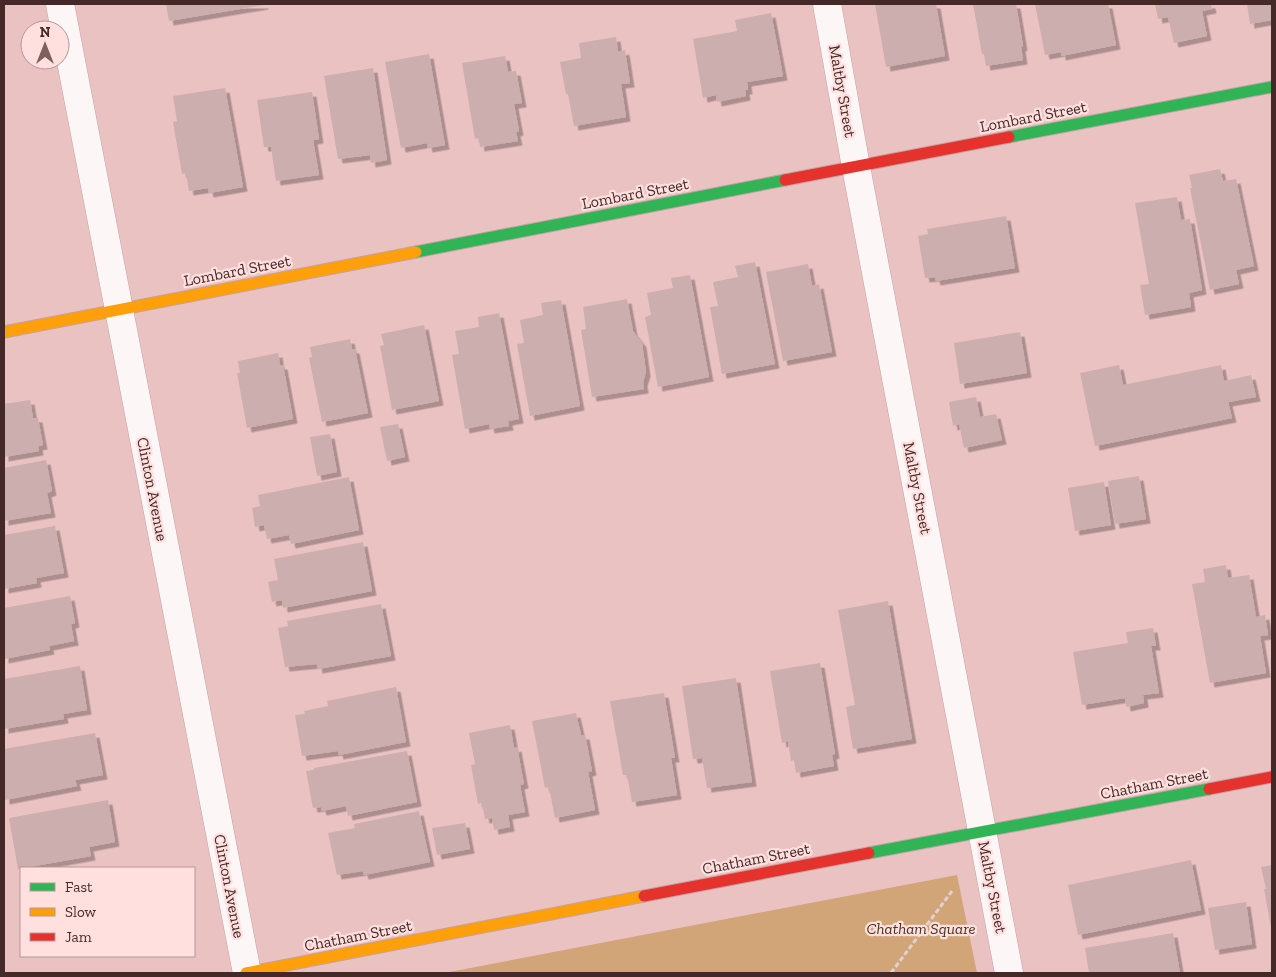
<svg xmlns="http://www.w3.org/2000/svg" width="1276" height="977" font-family="'Zilla Slab',serif">
  <style>
    .green { fill: #d1a577 }
    .building { fill: #cdaeae; filter: url(#shadow) }
    .lines { fill: none; stroke-linecap: round; stroke-linejoin: round }
    .street-casing { stroke: #c2a3a2; stroke-width: 29 }
    .fast-casing { stroke: #c2a3a2; stroke-width: 13 }
    .slow-casing { stroke: #c2a3a2; stroke-width: 13 }
    .jam-casing { stroke: #c2a3a2; stroke-width: 13 }
    .path { stroke: #dfd2d2; stroke-width: 3; stroke-dasharray: 5 2.5; stroke-linecap: butt }
    .street { stroke: #fcf6f6; stroke-width: 28 }
    .fast { stroke: #30b455; stroke-width: 11 }
    .slow { stroke: #ff9f0a; stroke-width: 11 }
    .jam { stroke: #e5322d; stroke-width: 11 }
    .labels { text-anchor: middle; stroke-width: 4.5; stroke-linejoin: round; paint-order: stroke }
    .street-label { font-size: 16px; fill: #452929; stroke: #ffe0df }
    .park-label { font-size: 16px; font-style: italic; fill: #42351f; stroke: #ffe0df }
  </style>
  <defs>
    <filter id="shadow"><feDropShadow dx="4.5" dy="4.5" stdDeviation="0" flood-color="#0004"/></filter>
  </defs>
  <rect width="100%" height="100%" fill="#eac2c2"/>
  <!-- green -->
  <path class="green" d="M957,875L977,973H444Z"/>
  <!-- building -->
  <path class="building" d="M166,4H264V5L169,21Z
    M875,4H936L945,56L886,67Z
    M973,4H1016L1023,46L1021,47L1023,60L986,66L984,54H982Z
    M1035,4H1108L1116,45L1061,56V52L1045,55Z
    M1155,4H1211L1212,9L1202,11L1207,36L1174,43L1168,17L1158,19Z
    M1247,4H1272V20L1250,24Z
    M771,13L783,76L747,82L748,90H745L746,96L717,102L716,95L703,98L693,39L737,31L735,20Z
    M616,37L618,52L625,50L630,83L621,84L626,117L574,126L568,94H566L560,62L581,58L579,43Z
    M429,54L445,145L428,148L427,143L401,148L385,62Z
    M505,56L508,72L516,71L522,103L514,104L519,131L516,132L518,141L480,147L479,138L475,139L462,63Z
    M373,68L387,160L371,163L370,155L338,159L324,76Z
    M225,88L243,187L209,193L208,188L189,191L186,173L182,174L173,122L177,121L173,96Z
    M312,92L319,139L313,140L319,175L276,181L271,147H264L257,100Z
    M1220,169L1223,181L1236,179L1254,266L1236,270L1239,284L1210,290L1190,188H1192L1189,175Z
    M1177,197L1181,220L1190,219L1202,290L1189,293L1191,307L1145,315L1140,285L1149,284L1135,203Z
    M1006,216L1015,268L936,281L935,277L925,278L918,236L928,234L927,229Z
    M755,262L775,364L722,374L710,307L718,306L713,282L738,277L735,266Z
    M808,264L812,286L819,284L832,352L783,361L766,272Z
    M690,275L709,377L658,387L645,317L651,315L647,293L673,288L671,278Z
    M627,299L633,331L642,343L646,372L643,382L644,389L592,397L581,330L586,329L583,307Z
    M561,300L580,406L530,416L517,344L524,343L520,320L543,315L541,303Z
    M499,313L519,419L508,421L509,426L490,429L489,424L465,429L452,355L459,354L455,331L479,327L478,317Z
    M424,325L439,401L392,410L380,346L384,345L381,334Z
    M1020,332L1027,373L960,384L954,343Z
    M350,339L352,349H355L368,413L322,422L309,358L312,357L310,347Z
    M278,353L280,365H283L293,419L247,428L237,373H240L238,361Z
    M1119,365L1123,385L1221,365L1224,381L1251,375L1256,397L1228,402L1232,418L1095,446L1080,373Z
    M976,397L980,417L996,414L1002,440L964,448L959,424L953,426L949,402Z
    M30,400L33,418H38L43,445L38,446L39,451L4,457V404Z
    M398,424L405,457L387,461L380,427Z
    M330,434L337,472L317,476L310,437Z
    M46,460L52,491L47,493L51,513L4,521V468Z
    M1139,476L1146,519L1115,524L1108,481Z
    M349,477L359,530L291,544L289,535L267,539L264,525L255,527L252,508L260,506L258,495Z
    M1104,482L1111,525L1075,531L1068,488Z
    M55,526L64,573L36,578L37,583L4,589V535Z
    M363,542L372,591L283,608L282,600L272,602L268,582L278,580L274,559Z
    M1226,565L1228,578L1249,575L1256,617L1265,615L1268,635L1260,636L1266,673L1210,683L1192,584L1205,582L1203,569Z
    M70,596L75,623L71,624L74,641L49,646L50,650L4,659V608Z
    M888,601L912,739L853,749L846,707L855,705L838,610Z
    M381,604L391,656L318,669L317,664L285,667L278,628L288,626L287,621Z
    M1153,628L1156,646H1151L1159,693L1143,695L1144,703L1126,707L1125,698L1082,705L1073,652L1128,643L1126,632Z
    M820,663L835,754L832,755L834,766L796,773L794,760L791,761L788,741L782,743L770,671Z
    M80,666L87,710L63,714L64,719L4,729V679Z
    M736,678L752,782L707,788L702,758L693,759L682,686Z
    M396,687L406,742L339,755L338,751L302,756L295,715L305,714L304,711L328,706L327,701Z
    M664,693L675,758H671L677,795L632,802L627,775H623L610,701Z
    M576,713L581,735H585L592,771L588,772L595,810L555,818L549,787L545,788L532,721Z
    M510,725L514,748L517,747L524,784L520,785L525,812L508,815L510,827L494,830L492,818L485,819L482,803L478,804L471,765L475,764L469,733Z
    M95,733L103,775L75,780L77,786L5,800L4,749Z
    M407,751L417,802L348,816L346,806L322,811L321,807L313,808L306,771L314,770V768Z
    M108,800L115,842L89,847L91,856L18,869L9,818Z
    M419,811L430,862L364,875L363,871L337,875L328,833L355,828L354,824Z
    M465,823L470,849L437,855L432,828Z
    M1191,860L1201,910L1078,935L1068,885Z
    M1272,865V928H1271L1264,889H1266L1261,867Z
    M1246,902L1252,944L1215,950L1208,908Z
    M1173,933L1180,973H1089L1085,948Z"/>
  <g class="lines">
    <defs>
      <path id="street" d="M60,4L247,973
        M827,4L856,167L1009,973"/>
      <path id="fast" d="M1009,137L1272,87
        M416,252L785,180
        M869,853L1209,789"/>
      <path id="slow" d="M4,332L416,252
        M246,973L644,896"/>
      <path id="jam" d="M785,180L1009,137
        M1209,789L1272,777
        M644,896L869,853"/>
    </defs>
    <!-- street casing -->
    <use href="#street" class="street-casing"/>
    <!-- fast casing -->
    <use href="#fast" class="fast-casing"/>
    <!-- slow casing -->
    <use href="#slow" class="slow-casing"/>
    <!-- jam casing -->
    <use href="#jam" class="jam-casing"/>
    <!-- path -->
    <path class="path" d="M891,973L952,891"/>
    <!-- street -->
    <use href="#street" class="street"/>
    <!-- fast -->
    <use href="#fast" class="fast"/>
    <!-- slow -->
    <use href="#slow" class="slow"/>
    <!-- jam -->
    <use href="#jam" class="jam"/>
  </g>
  <g class="labels">
    <!-- street labels -->
    <g class="street-label">
      <text transform="translate(843 91) rotate(80)" y="6">Maltby Street</text>
      <text transform="translate(1033 116) rotate(-11)" y="6">Lombard Street</text>
      <text transform="translate(635 193) rotate(-11)" y="6">Lombard Street</text>
      <text transform="translate(237 270) rotate(-11)" y="6">Lombard Street</text>
      <text transform="translate(918 488) rotate(79)" y="6">Maltby Street</text>
      <text transform="translate(153 489) rotate(79)" y="6">Clinton Avenue</text>
      <text transform="translate(1154 783) rotate(-11)" y="6">Chatham Street</text>
      <text transform="translate(756 858) rotate(-11)" y="6">Chatham Street</text>
      <text transform="translate(230 886) rotate(79)" y="6">Clinton Avenue</text>
      <text transform="translate(993 887) rotate(79)" y="6">Maltby Street</text>
      <text transform="translate(358 935) rotate(-11)" y="6">Chatham Street</text>
    </g>
    <!-- park labels -->
    <g class="park-label">
      <text x="921" y="934">Chatham Square</text>
    </g>
  </g>
  <!-- border -->
  <rect width="1276" height="977" fill="none" stroke="#452929" stroke-width="10"/>
  <!-- legend -->
  <rect x="20" y="867" width="175" height="90" fill="#ffe0df" stroke="#b59796"/>
  <rect x="30" y="883" width="25" height="8" fill="#30b455" stroke="#b59796"/>
  <text x="65" y="892" font-size="15" fill="#452929">Fast</text>
  <rect x="30" y="908" width="25" height="8" fill="#ff9f0a" stroke="#b59796"/>
  <text x="65" y="917" font-size="15" fill="#452929">Slow</text>
  <rect x="30" y="933" width="25" height="8" fill="#e5322d" stroke="#b59796"/>
  <text x="65" y="942" font-size="15" fill="#452929">Jam</text>
  <!-- north arrow -->
  <g transform="translate(45 45)"><circle r="24" fill="#ffe0df" stroke="#b59796"/>
  <path d="M0-4L9 19L0 12L-9 19Z" fill="#7f5f5f"/>
  <text y="-8" font-size="14" font-weight="bold" text-anchor="middle" fill="#452929">N</text>
  </g>
</svg>
